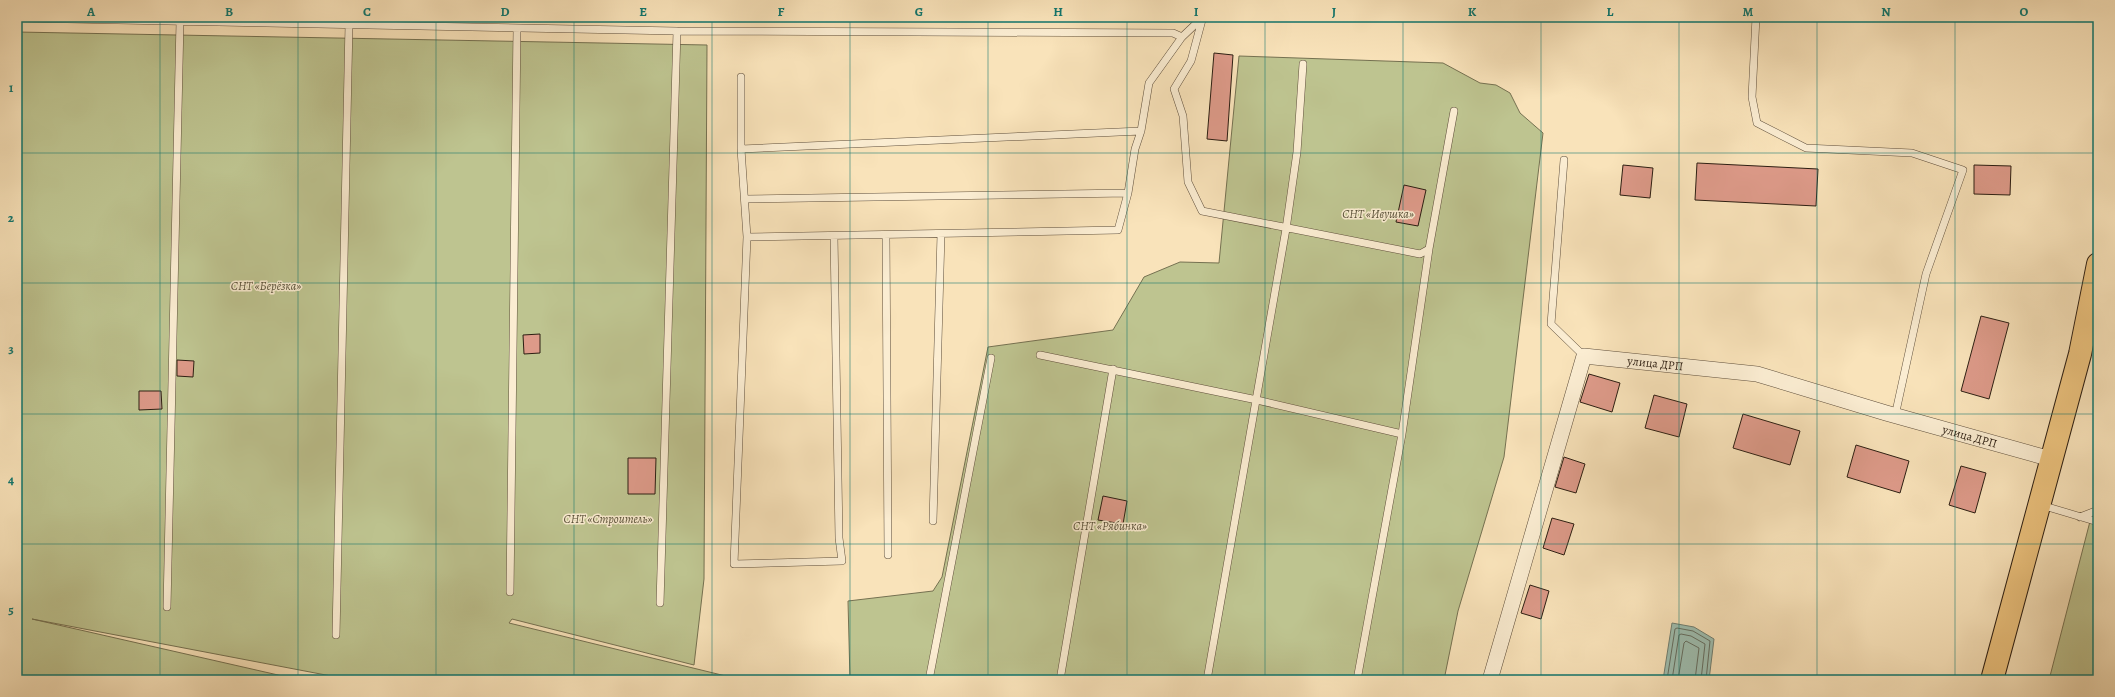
<svg xmlns="http://www.w3.org/2000/svg" width="2115" height="697" font-family="Alegreya,serif">
  <style>
    .green { fill: #bec490; stroke: #757151 }
    .water { fill: #9ebeb0; stroke: #707e71 }
    .lines { fill: none; stroke-linecap: round; stroke-linejoin: round }
    .shore { stroke: #656e61; stroke-width: 1 }
    .building { fill: #dd9a89; stroke: #2c1e12 }
    .service-casing { stroke: #5f4f3c; stroke-width: 8 }
    .minor-casing { stroke: #5f4f3c; stroke-width: 16 }
    .trunk-casing { stroke: #2c1e12; stroke-width: 24 }
    .service { stroke: #fbedd2; stroke-width: 7 }
    .minor { stroke: #fbedd2; stroke-width: 15 }
    .trunk { stroke: #ecc27d; stroke-width: 22 }
    .grid { fill: none; stroke: #0f766e; stroke-width: 1; stroke-opacity: 0.55 }
    .labels { text-anchor: middle; stroke-width: 3; stroke-linejoin: round; paint-order: stroke }
    .park-label { font-size: 12px; font-style: italic; fill: #585038; stroke: #fbedd2 }
    .street-label { font-size: 12px; fill: #2c1e12; stroke: #fbedd2 }
    .neatline { fill: none; stroke: #0f766e; stroke-width: 1.5 }
    .grid-label { font-size: 13px; text-anchor: middle; font-weight: bold; fill: #0f766e }
  </style>
  <rect width="100%" height="100%" fill="#f9e3ba"/>
  <filter id="stains"><feTurbulence type="fractalNoise" baseFrequency=".005" numOctaves="4"/><feColorMatrix values="0 0 0 0 .2 0 0 0 0 .09 0 0 0 0 .02 0 0 0 .5 -.17"/></filter>
  <radialGradient id="worn" r=".72"><stop offset=".6" stop-color="#630" stop-opacity="0"/><stop offset="1" stop-color="#630" stop-opacity=".3"/></radialGradient>
  <!-- green -->
  <path class="green" d="M17,32L707,45L704,579L694,665L512,619L509,623L742,680H352L32,619L300,680H17Z
    M1239,56L1443,63L1480,83L1496,85L1510,93L1520,113L1543,133L1504,457L1458,611L1444,680H850L848,601L933,591L942,577L988,347L1113,330L1144,277L1180,262L1219,263Z
    M2098,501V680H2049L2095,502Z"/>
  <!-- water -->
  <path class="water" d="M1672,623L1694,627L1714,639L1709,680H1663Z"/>
  <g class="lines">
    <!-- shore -->
    <path class="shore" d="M1667,680L1675,629L1677,628L1693,631L1710,641L1706,680
      M1672,680L1679,635L1681,634L1691,636L1705,644L1701,680
      M1678,680L1684,643L1686,641L1699,648L1695,680"/>
  </g>
  <!-- building -->
  <path class="building" d="M1214,53L1233,55L1227,141L1207,139Z
    M1697,163L1818,169L1816,206L1695,200Z
    M1623,165L1653,168L1650,198L1620,195Z
    M1974,165L2011,166L2010,195L1974,194Z
    M1404,185L1426,190L1418,226L1396,222Z
    M1981,316L2009,323L1989,399L1961,391Z
    M540,334V353L524,354L523,335Z
    M177,360L194,361L193,377L177,376Z
    M1589,374L1620,383L1612,412L1580,402Z
    M139,391H161L162,409L139,410Z
    M1654,395L1687,404L1679,437L1645,428Z
    M1743,414L1800,431L1790,465L1733,448Z
    M1856,445L1909,461L1900,493L1847,477Z
    M1564,457L1585,464L1576,493L1555,487Z
    M628,458H656L655,494H628Z
    M1961,466L1986,473L1975,513L1949,505Z
    M1103,496L1127,501L1123,524L1098,520Z
    M1552,518L1574,524L1564,555L1543,548Z
    M1530,585L1549,591L1541,619L1521,613Z"/>
  <g class="lines">
    <defs>
      <path id="service" d="M1756,17L1752,97L1757,123L1806,148L1912,153L1963,170L1926,274L1895,416
        M17,18L677,31L660,603
        M1202,20L1191,61L1174,89L1183,116L1188,182L1202,211L1420,254L1429,249L1454,111
        M677,31L1173,33L1182,37
        M741,77V149L747,237L734,564L842,561L839,538L834,236
        M741,149L1141,131
        M1564,160L1551,324L1584,356
        M745,199L1128,193L1135,149L1141,131L1149,83L1182,37L1203,17
        M886,235L888,555
        M747,237L1118,230L1128,193
        M1040,355L1257,400L1402,434
        M2041,505L2098,522
        M2080,517L2098,510
        M933,521L941,234
        M510,592L517,28
        M167,607L180,21
        M336,635L349,24
        M929,680L991,358
        M1060,680L1113,369
        M1207,680L1286,229L1297,152L1303,64
        M1357,680L1402,434L1429,249"/>
      <g id="minor">
        <path id="s1" d="M1490,680L1584,356L1757,374L1886,413L2051,459"/>
      </g>
      <path id="trunk" d="M1992,680L2080,354L2098,264"/>
    </defs>
    <!-- service casing -->
    <use href="#service" class="service-casing"/>
    <!-- minor casing -->
    <use href="#minor" class="minor-casing"/>
    <!-- trunk casing -->
    <use href="#trunk" class="trunk-casing"/>
    <!-- service -->
    <use href="#service" class="service"/>
    <!-- minor -->
    <use href="#minor" class="minor"/>
    <!-- trunk -->
    <use href="#trunk" class="trunk"/>
  </g>
  <!-- grid -->
  <path class="grid" d="M160,17V680M298,17V680M436,17V680M574,17V680M712,17V680M850,17V680M988,17V680M1127,17V680M1265,17V680M1403,17V680M1541,17V680M1679,17V680M1817,17V680M1955,17V680M17,153H2098M17,283H2098M17,414H2098M17,544H2098"/>
  <g class="labels">
    <!-- park labels -->
    <g class="park-label">
      <text x="1378" y="218">СНТ «Ивушка»</text>
      <text x="266" y="290">СНТ «Берёзка»</text>
      <text x="608" y="523">СНТ «Строитель»</text>
      <text x="1110" y="530">СНТ «Рябинка»</text>
    </g>
    <!-- street labels -->
    <g class="street-label">
      <text dy="4" stroke="none"><textPath href="#s1" startOffset="409">улица ДРП</textPath></text>
      <text dy="4" stroke="none"><textPath href="#s1" startOffset="733">улица ДРП</textPath></text>
    </g>
  </g>
  <!-- margin -->
  <rect width="2115" height="697" fill="none" stroke="#f9e3ba" stroke-width="44"/>
  <rect x="22" y="22" width="2071" height="653" class="neatline"/>
  <g class="grid-label">
    <text x="91" y="16">A</text>
    <text x="229" y="16">B</text>
    <text x="367" y="16">C</text>
    <text x="505" y="16">D</text>
    <text x="643" y="16">E</text>
    <text x="781" y="16">F</text>
    <text x="919" y="16">G</text>
    <text x="1058" y="16">H</text>
    <text x="1196" y="16">I</text>
    <text x="1334" y="16">J</text>
    <text x="1472" y="16">K</text>
    <text x="1610" y="16">L</text>
    <text x="1748" y="16">M</text>
    <text x="1886" y="16">N</text>
    <text x="2024" y="16">O</text>
    <text x="11" y="92">1</text>
    <text x="11" y="222">2</text>
    <text x="11" y="353">3</text>
    <text x="11" y="484">4</text>
    <text x="11" y="614">5</text>
  </g>
  <rect width="100%" height="100%" filter="url(#stains)"/>
  <rect width="100%" height="100%" fill="url(#worn)"/>
</svg>
